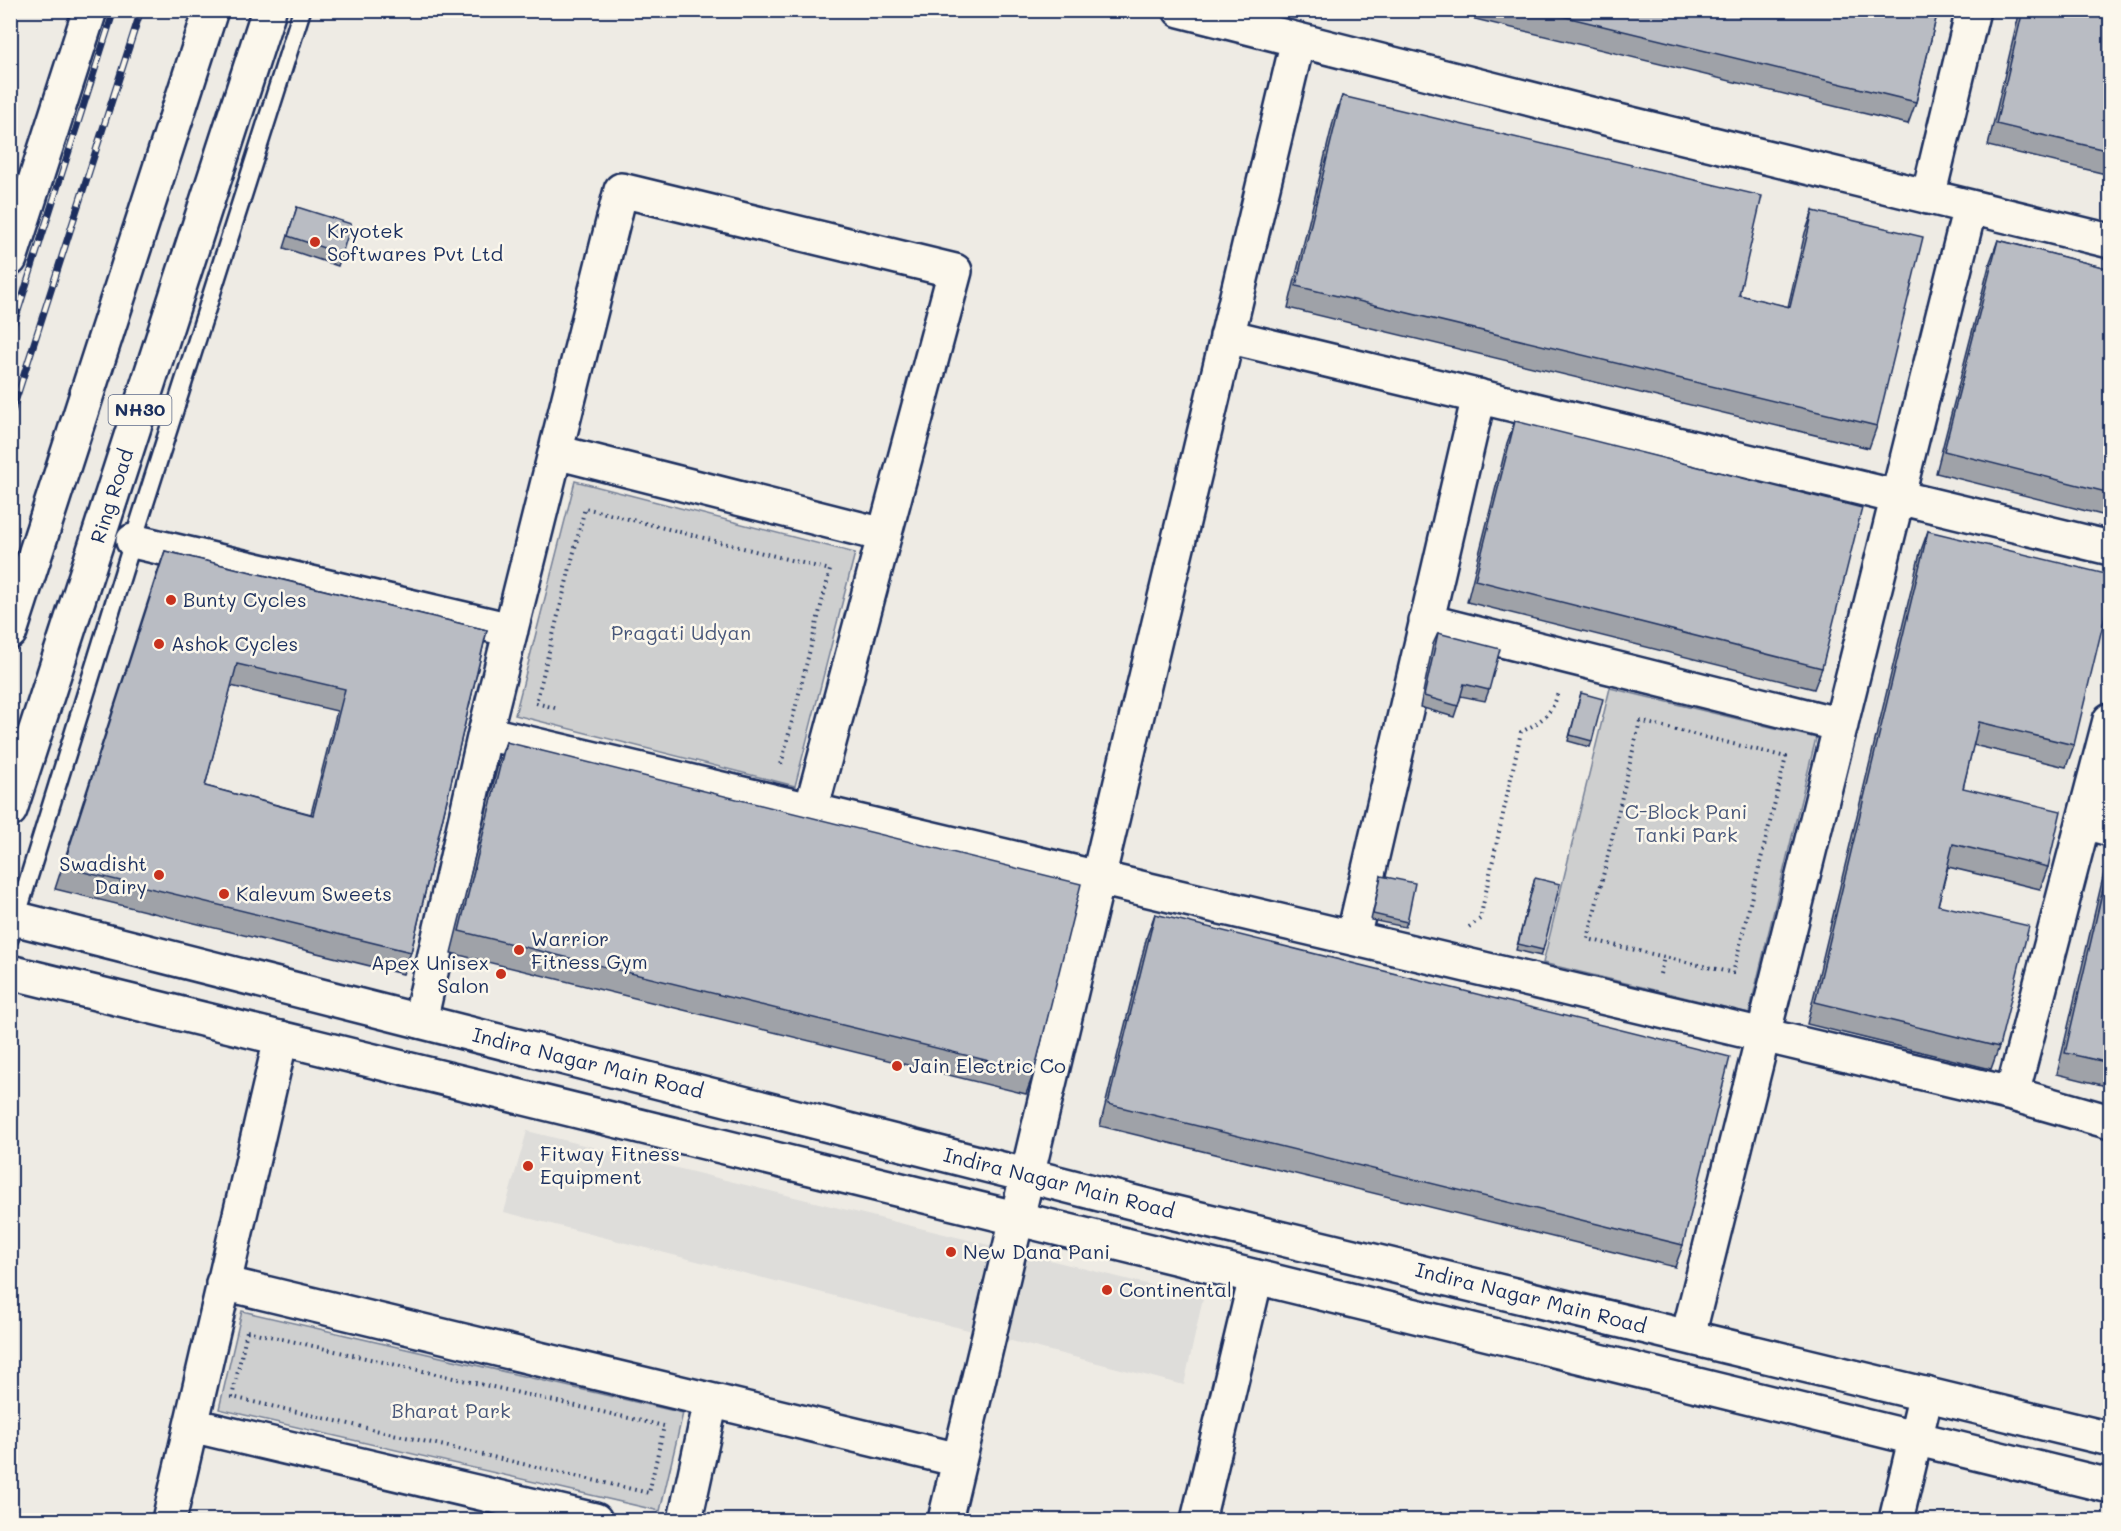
<svg xmlns="http://www.w3.org/2000/svg" width="2121" height="1531" font-family="Mali,sans-serif">
  <style>
    .built { fill: #deddda }
    .green { fill: #cecfcf; stroke: #747f96; stroke-width: 1.5 }
    .lines { fill: none; stroke-linecap: round; stroke-linejoin: round }
    .service-casing { stroke: #1b2f5e; stroke-width: 21 }
    .minor-casing { stroke: #1b2f5e; stroke-width: 38 }
    .tertiary-casing { stroke: #1b2f5e; stroke-width: 38 }
    .trunk-casing { stroke: #1b2f5e; stroke-width: 38 }
    .path { stroke: #1b2f5e; stroke-width: 4; stroke-dasharray: 1.5 4.5; stroke-linecap: butt }
    .service { stroke: #fbf7ec; stroke-width: 16 }
    .minor { stroke: #fbf7ec; stroke-width: 33 }
    .tertiary { stroke: #fbf7ec; stroke-width: 33 }
    .trunk { stroke: #fbf7ec; stroke-width: 33 }
    .rail-casing { stroke: #1b2f5e; stroke-width: 7 }
    .rail { stroke: #fbf7ec; stroke-width: 4.5; stroke-dasharray: 14; stroke-linecap: butt }
    .wall { fill: #9fa2a8; stroke: #1b2f5e; stroke-width: 1.5; fill-rule: evenodd }
    .building { fill: #b9bcc3; stroke: #1b2f5e; stroke-width: 1.5; fill-rule: evenodd }
    .poi-dot { fill: #c8321e; stroke: #fbf7ec; stroke-width: 2 }
    .labels { text-anchor: middle; stroke-width: 5; stroke-linejoin: round; paint-order: stroke }
    .shield { fill: #fbf7ec; stroke: #5e6b89; stroke-width: 1.5 }
    .shield-label { font-size: 18px; font-weight: bold; fill: #1b2f5e }
    .poi-label { font-size: 20px; fill: #1b2f5e; stroke: #fbf7ec; text-anchor: start }
    .street-label { font-size: 20px; fill: #1b2f5e; stroke: #fbf7ec }
    .park-label { font-size: 20px; fill: #48577a; stroke: #fbf7ec }
  </style>
  <rect width="100%" height="100%" fill="#eeebe4"/>
  <filter id="ink" filterUnits="userSpaceOnUse"><feTurbulence type="fractalNoise" baseFrequency=".0167" numOctaves="2"/><feDisplacementMap in="SourceGraphic" scale="12" xChannelSelector="R" yChannelSelector="G"/><feConvolveMatrix kernelMatrix="1 2 1 2 8 2 1 2 1" color-interpolation-filters="sRGB"/></filter>
  <g filter="url(#ink)">
    <!-- built -->
    <path class="built" d="M527,1131L1203,1298L1184,1385L504,1212Z"/>
    <!-- green -->
    <path class="green" d="M575,481L855,553L795,786L515,715Z
      M1610,688L1816,738L1749,1013L1543,963Z
      M242,1311L683,1413L660,1511L219,1409Z"/>
    <g class="lines">
      <defs>
        <path id="service" d="M10,938L133,541L302,10"/>
        <path id="minor" d="M1180,10L1602,117L2110,241
          M1928,197L1973,10
          M10,259L90,10
          M1227,336L2110,548
          M556,452L884,535
          M133,541L511,630
          M1426,621L1841,725
          M485,733L2012,1094L2110,1122
          M2084,822L2110,829
          M1353,938L1479,396
          M420,1021L485,733L621,190L955,271L811,810
          M2012,1094L2110,720
          M223,1283L959,1460
          M1688,1336L1970,207
          M191,1425L595,1520
          M169,1520L281,1038
          M685,1520L711,1401
          M945,1520L1298,40
          M1198,1520L1256,1277
          M1896,1520L1926,1394"/>
        <path id="tertiary" d="M10,917L1167,1211L2110,1439
          M10,972L2110,1486"/>
        <path id="trunk" d="M10,632L211,10
          M10,810L269,10"/>
      </defs>
      <!-- service casing -->
      <use href="#service" class="service-casing"/>
      <!-- minor casing -->
      <use href="#minor" class="minor-casing"/>
      <!-- tertiary casing -->
      <use href="#tertiary" class="tertiary-casing"/>
      <!-- trunk casing -->
      <use href="#trunk" class="trunk-casing"/>
      <!-- path -->
      <path class="path" d="M555,708L536,703L585,508L830,570L781,765
        M1640,721L1786,757L1733,973L1588,939Z
        M1469,927L1480,919L1521,732C1539,723 1554,713 1558,692
        M1660,974L1664,957
        M247,1331L664,1426L649,1493L232,1397Z"/>
      <!-- service -->
      <use href="#service" class="service"/>
      <!-- minor -->
      <use href="#minor" class="minor"/>
      <!-- tertiary -->
      <use href="#tertiary" class="tertiary"/>
      <!-- trunk -->
      <use href="#trunk" class="trunk"/>
      <defs>
        <path id="rail" d="M10,336L114,10
          M10,418L141,10"/>
      </defs>
      <!-- rail casing -->
      <use href="#rail" class="rail-casing"/>
      <!-- rail -->
      <use href="#rail" class="rail"/>
    </g>
    <!-- wall -->
    <path class="wall" d="M1438,10H1938L1916,102L1908,124Z
      M2020,10H2110V175L1988,146Z
      M1342,96L1739,295L1788,307L1805,233L1813,211L1877,426L1869,448L1288,308L1334,118Z
      M297,207L342,254L338,266L284,248Z
      M1998,240L2110,269V517L1936,473L1990,262Z
      M1515,421L1822,668L1814,689L1467,602L1507,443Z
      M1928,531L2074,745L2066,767L1973,745L1963,788L2048,867L2040,889L1948,867L1938,905L1999,1047L1991,1069L1807,1024L1920,553Z
      M165,551L487,630L411,952L403,974L55,889L157,573ZM231,686L337,711L311,814L205,786Z
      M1438,633L1489,690L1485,701L1461,696L1454,717L1420,707L1433,644Z
      M1581,693L1592,741L1590,747L1568,741Z
      M506,742L1034,1072L1026,1094L451,953L498,764Z
      M2110,856V1087L2057,1074L2104,873Z
      M1381,876L1407,922L1405,927L1371,920Z
      M1535,878L1543,950L1541,956L1516,950Z
      M1155,914L1683,1245L1675,1267L1100,1126L1147,936Z"/>
    <!-- building -->
    <path class="building" d="M1537,10H1938L1916,102Z
      M2023,10H2110V151L1996,124Z
      M1342,96L1762,196L1739,295L1790,307L1813,211L1923,237L1877,426L1296,286Z
      M297,207L351,224L342,254L288,236Z
      M1998,240L2110,269V493L1944,451Z
      M1515,421L1862,508L1822,668L1475,580Z
      M1928,531L2110,575V595L2074,745L1979,722L1963,788L2061,811L2048,867L1953,844L1938,905L2029,926L1999,1047L1815,1002Z
      M165,551L487,630L411,952L63,867ZM237,664L345,689L313,815L205,786Z
      M1438,633L1500,649L1489,690L1464,684L1458,706L1424,696Z
      M1581,693L1603,699L1592,741L1570,735Z
      M506,742L1081,884L1034,1072L459,931Z
      M2110,859V1063L2065,1053Z
      M1381,876L1415,883L1407,922L1373,914Z
      M1535,878L1560,884L1543,950L1518,944Z
      M1155,914L1730,1057L1683,1245L1108,1104Z"/>
  </g>
  <!-- markers -->
  <g class="poi-dot">
    <circle cx="315" cy="242" r="6"/>
    <circle cx="171" cy="600" r="6"/>
    <circle cx="159" cy="644" r="6"/>
    <circle cx="159" cy="875" r="6"/>
    <circle cx="224" cy="894" r="6"/>
    <circle cx="519" cy="950" r="6"/>
    <circle cx="501" cy="974" r="6"/>
    <circle cx="897" cy="1066" r="6"/>
    <circle cx="528" cy="1166" r="6"/>
    <circle cx="951" cy="1252" r="6"/>
    <circle cx="1107" cy="1290" r="6"/>
  </g>
  <g class="labels">
    <!-- shield labels -->
    <rect class="shield" x="108.5" y="395" width="63" height="30" rx="4.5"/>
    <g class="shield-label">
      <text x="140" y="416">NH30</text>
    </g>
    <!-- poi labels -->
    <g class="poi-label">
      <text x="327" y="238">Kryotek<tspan x="327" dy="23">Softwares Pvt Ltd</tspan></text>
      <text x="183" y="607">Bunty Cycles</text>
      <text x="171" y="651">Ashok Cycles</text>
      <text x="147" y="871" text-anchor="end">Swadisht<tspan x="147" dy="23">Dairy</tspan></text>
      <text x="236" y="901">Kalevum Sweets</text>
      <text x="531" y="946">Warrior<tspan x="531" dy="23">Fitness Gym</tspan></text>
      <text x="489" y="970" text-anchor="end">Apex Unisex<tspan x="489" dy="23">Salon</tspan></text>
      <text x="909" y="1073">Jain Electric Co</text>
      <text x="540" y="1161">Fitway Fitness<tspan x="540" dy="23">Equipment</tspan></text>
      <text x="963" y="1259">New Dana Pani</text>
      <text x="1119" y="1297">Continental</text>
    </g>
    <!-- street labels -->
    <g class="street-label">
      <text transform="translate(112 496) rotate(-72)" y="7">Ring Road</text>
      <text transform="translate(588 1063) rotate(14)" y="7">Indira Nagar Main Road</text>
      <text transform="translate(1059 1183) rotate(14)" y="7">Indira Nagar Main Road</text>
      <text transform="translate(1531 1298) rotate(14)" y="7">Indira Nagar Main Road</text>
    </g>
    <!-- park labels -->
    <g class="park-label">
      <text x="681" y="640">Pragati Udyan</text>
      <text x="1686" y="819">C-Block Pani<tspan x="1686" dy="23">Tanki Park</tspan></text>
      <text x="451" y="1418">Bharat Park</text>
    </g>
  </g>
  <!-- margin -->
  <rect width="2121" height="1531" fill="none" stroke="#fbf7ec" stroke-width="36"/>
  <rect x="18" y="18" width="2085" height="1495" fill="none" stroke="#1b2f5e" stroke-width="2" filter="url(#ink)"/>
</svg>
